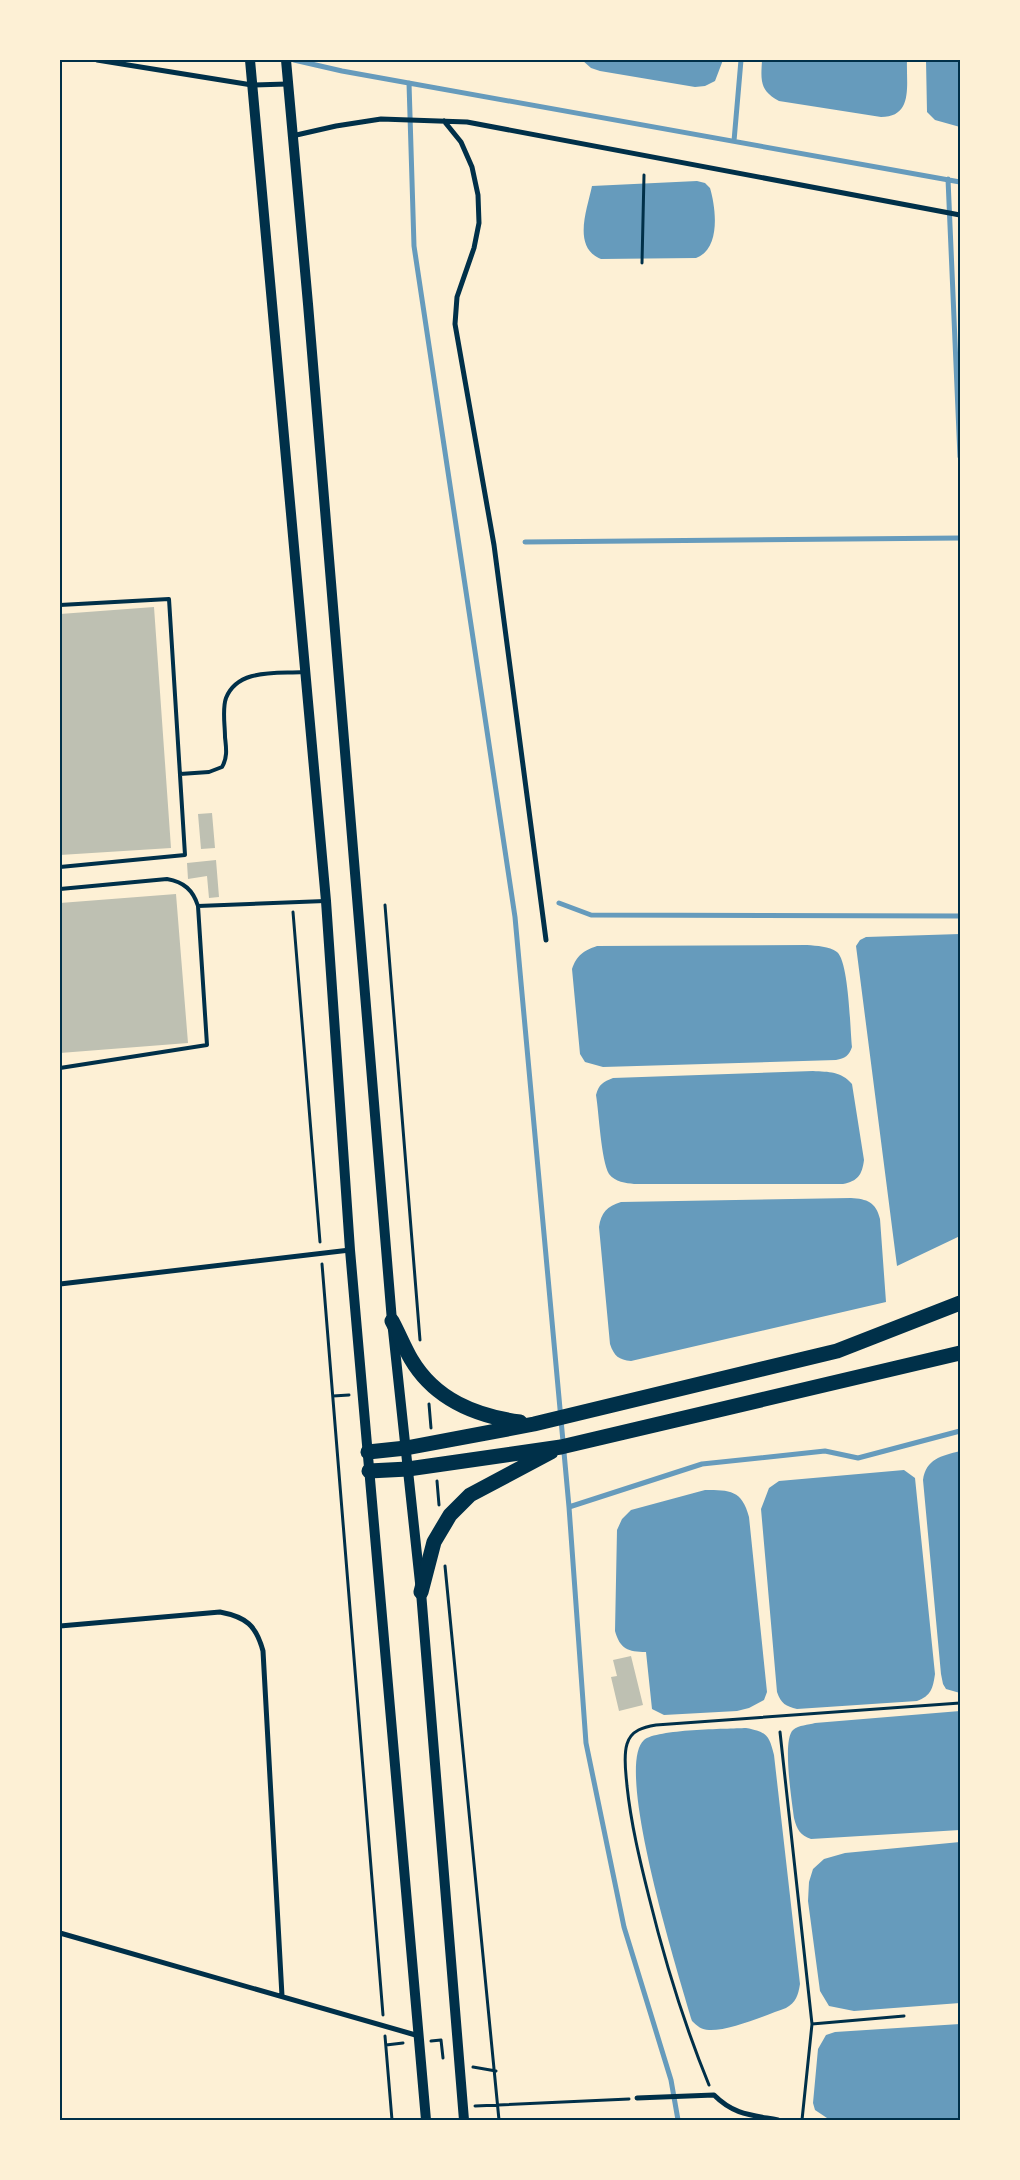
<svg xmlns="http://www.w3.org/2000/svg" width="1020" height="2180" font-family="'Golos Text',sans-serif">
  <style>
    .water { fill: #669bbc }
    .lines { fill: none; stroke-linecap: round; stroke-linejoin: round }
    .stream { stroke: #669bbc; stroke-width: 5 }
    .building { fill: #bec0b2 }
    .path { stroke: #003049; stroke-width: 3 }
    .service { stroke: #003049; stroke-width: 4 }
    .minor { stroke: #003049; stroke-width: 5 }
    .secondary { stroke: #003049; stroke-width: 10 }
    .motorway { stroke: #003049; stroke-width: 15 }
    .neatline { fill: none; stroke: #003049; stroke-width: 2 }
  </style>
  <rect width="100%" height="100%" fill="#fdf0d5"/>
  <!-- water -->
  <path class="water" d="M582,60H723L715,81L705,86L695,87L600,71L591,68Z
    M762,60H907C906,84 914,117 881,117L779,101C759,90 761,80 762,60Z
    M926,60H960V127L935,120L927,112Z
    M697,181L705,183L710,188C716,208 721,249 696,258L601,259C572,247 587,210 592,186Z
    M960,934V1236L897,1266L856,946L860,940L866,937Z
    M807,945C817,946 829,946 837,952C849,962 850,1029 852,1047C849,1056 845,1058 836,1060L603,1067L585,1062L580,1054L572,969C577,955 583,951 597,946Z
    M813,1071C829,1072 841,1071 852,1084L864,1160C862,1175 858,1181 843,1184H634C626,1183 615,1182 609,1174C601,1160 599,1113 596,1095C599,1084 603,1082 613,1078Z
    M851,1198C867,1199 876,1202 880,1219L886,1302L631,1361C619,1360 614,1356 610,1344L599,1227C601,1213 607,1206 621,1202Z
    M960,1451V1693L946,1689L943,1684L941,1674L923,1480C926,1459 941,1456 960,1451Z
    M904,1470L915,1478L935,1674C933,1688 931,1696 917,1701L797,1709C786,1706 781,1704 777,1692L761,1509L769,1488L779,1481Z
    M705,1490C730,1490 742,1490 749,1517L767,1692L764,1700L749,1708L737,1711L664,1715L652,1709L646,1652C628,1652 620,1649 615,1631L617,1530L622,1519L631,1510Z
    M960,1711V1830L811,1839C800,1835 797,1830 794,1818C792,1802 782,1740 793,1730C799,1725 808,1725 815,1723Z
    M746,1728C767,1732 769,1735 774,1755L800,1984C798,1996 796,2002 786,2008C766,2015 729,2031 709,2030C702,2030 697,2026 692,2021C680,1979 613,1767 644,1740C657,1729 727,1729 746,1728Z
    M960,1842V2003L854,2011L829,2006L820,1991L808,1901L809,1882L813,1869L824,1859L845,1853Z
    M960,2024V2120H837L827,2118L815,2110L813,2103L818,2049L826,2035L835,2032Z"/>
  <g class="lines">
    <!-- stream -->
    <path class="stream" d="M294,60L342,71L960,182
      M409,83L414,246L515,917L569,1507L586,1743L624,1927L671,2080L678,2120
      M734,141L741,60
      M948,179L960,457
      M525,542L960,538
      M559,903L591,915L960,916
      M569,1507L702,1464L825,1451L858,1458L960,1431"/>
  </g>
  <!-- building -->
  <path class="building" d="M154,607L171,848L60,855V614Z
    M212,813L215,848L201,849L198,814Z
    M216,860L219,897L209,898L207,876L188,879L187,863Z
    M176,894L188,1043L60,1053V903Z
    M631,1656L643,1705L619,1711L611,1677L617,1676L613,1660Z"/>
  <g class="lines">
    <!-- path -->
    <path class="path" d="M642,263L644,175
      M385,905L420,1340
      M293,912L320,1242
      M322,1264L383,2015
      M333,1396L349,1395
      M429,1404L431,1428
      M437,1481L439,1505
      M445,1566L499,2120
      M780,1732L812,2024L802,2120
      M812,2024L904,2016
      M385,2036L392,2120
      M431,2041L441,2040L443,2058
      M386,2045L403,2043
      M473,2067L496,2071
      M709,2085C684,2024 665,1962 649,1897C640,1861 631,1824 627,1786C626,1773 623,1757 627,1744C631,1730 644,1727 656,1725L960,1703
      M475,2106L629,2099"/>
    <!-- service -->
    <path class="service" d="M60,605L169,599L185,855L60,867
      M180,774L209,772L222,767C228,757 226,747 225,737C225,725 222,709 226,698C238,668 277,674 303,672
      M60,889L167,879C184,882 193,890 198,906L207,1045L60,1068
      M198,906L325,901"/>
    <!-- minor -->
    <path class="minor" d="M97,60L252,85L287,84
      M444,121L461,142L472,167L478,195L479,223L474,248L457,297L455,324L494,545L546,940
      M292,136L336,126L381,119L467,122L960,215
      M60,1284L350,1250
      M60,1626L220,1612C246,1617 256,1625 263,1651L282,1996
      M60,1933L419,2036
      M637,2098L714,2095C734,2115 751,2115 778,2120"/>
    <!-- secondary -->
    <path class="secondary" d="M250,60L326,901L350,1250L426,2120
      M286,60L308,304L392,1321L421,1592L464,2120"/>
    <!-- motorway -->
    <path class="motorway" d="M392,1321C399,1334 404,1347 411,1359C435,1400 476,1416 520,1422
      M368,1452L406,1448L534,1424L837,1351L960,1303
      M369,1471L408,1469L561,1447L960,1353
      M421,1592L434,1542L450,1515L470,1495L551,1452"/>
  </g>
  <!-- border -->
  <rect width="1020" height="2180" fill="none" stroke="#fdf0d5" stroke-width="122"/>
  <rect x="61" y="61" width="898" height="2058" class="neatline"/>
</svg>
